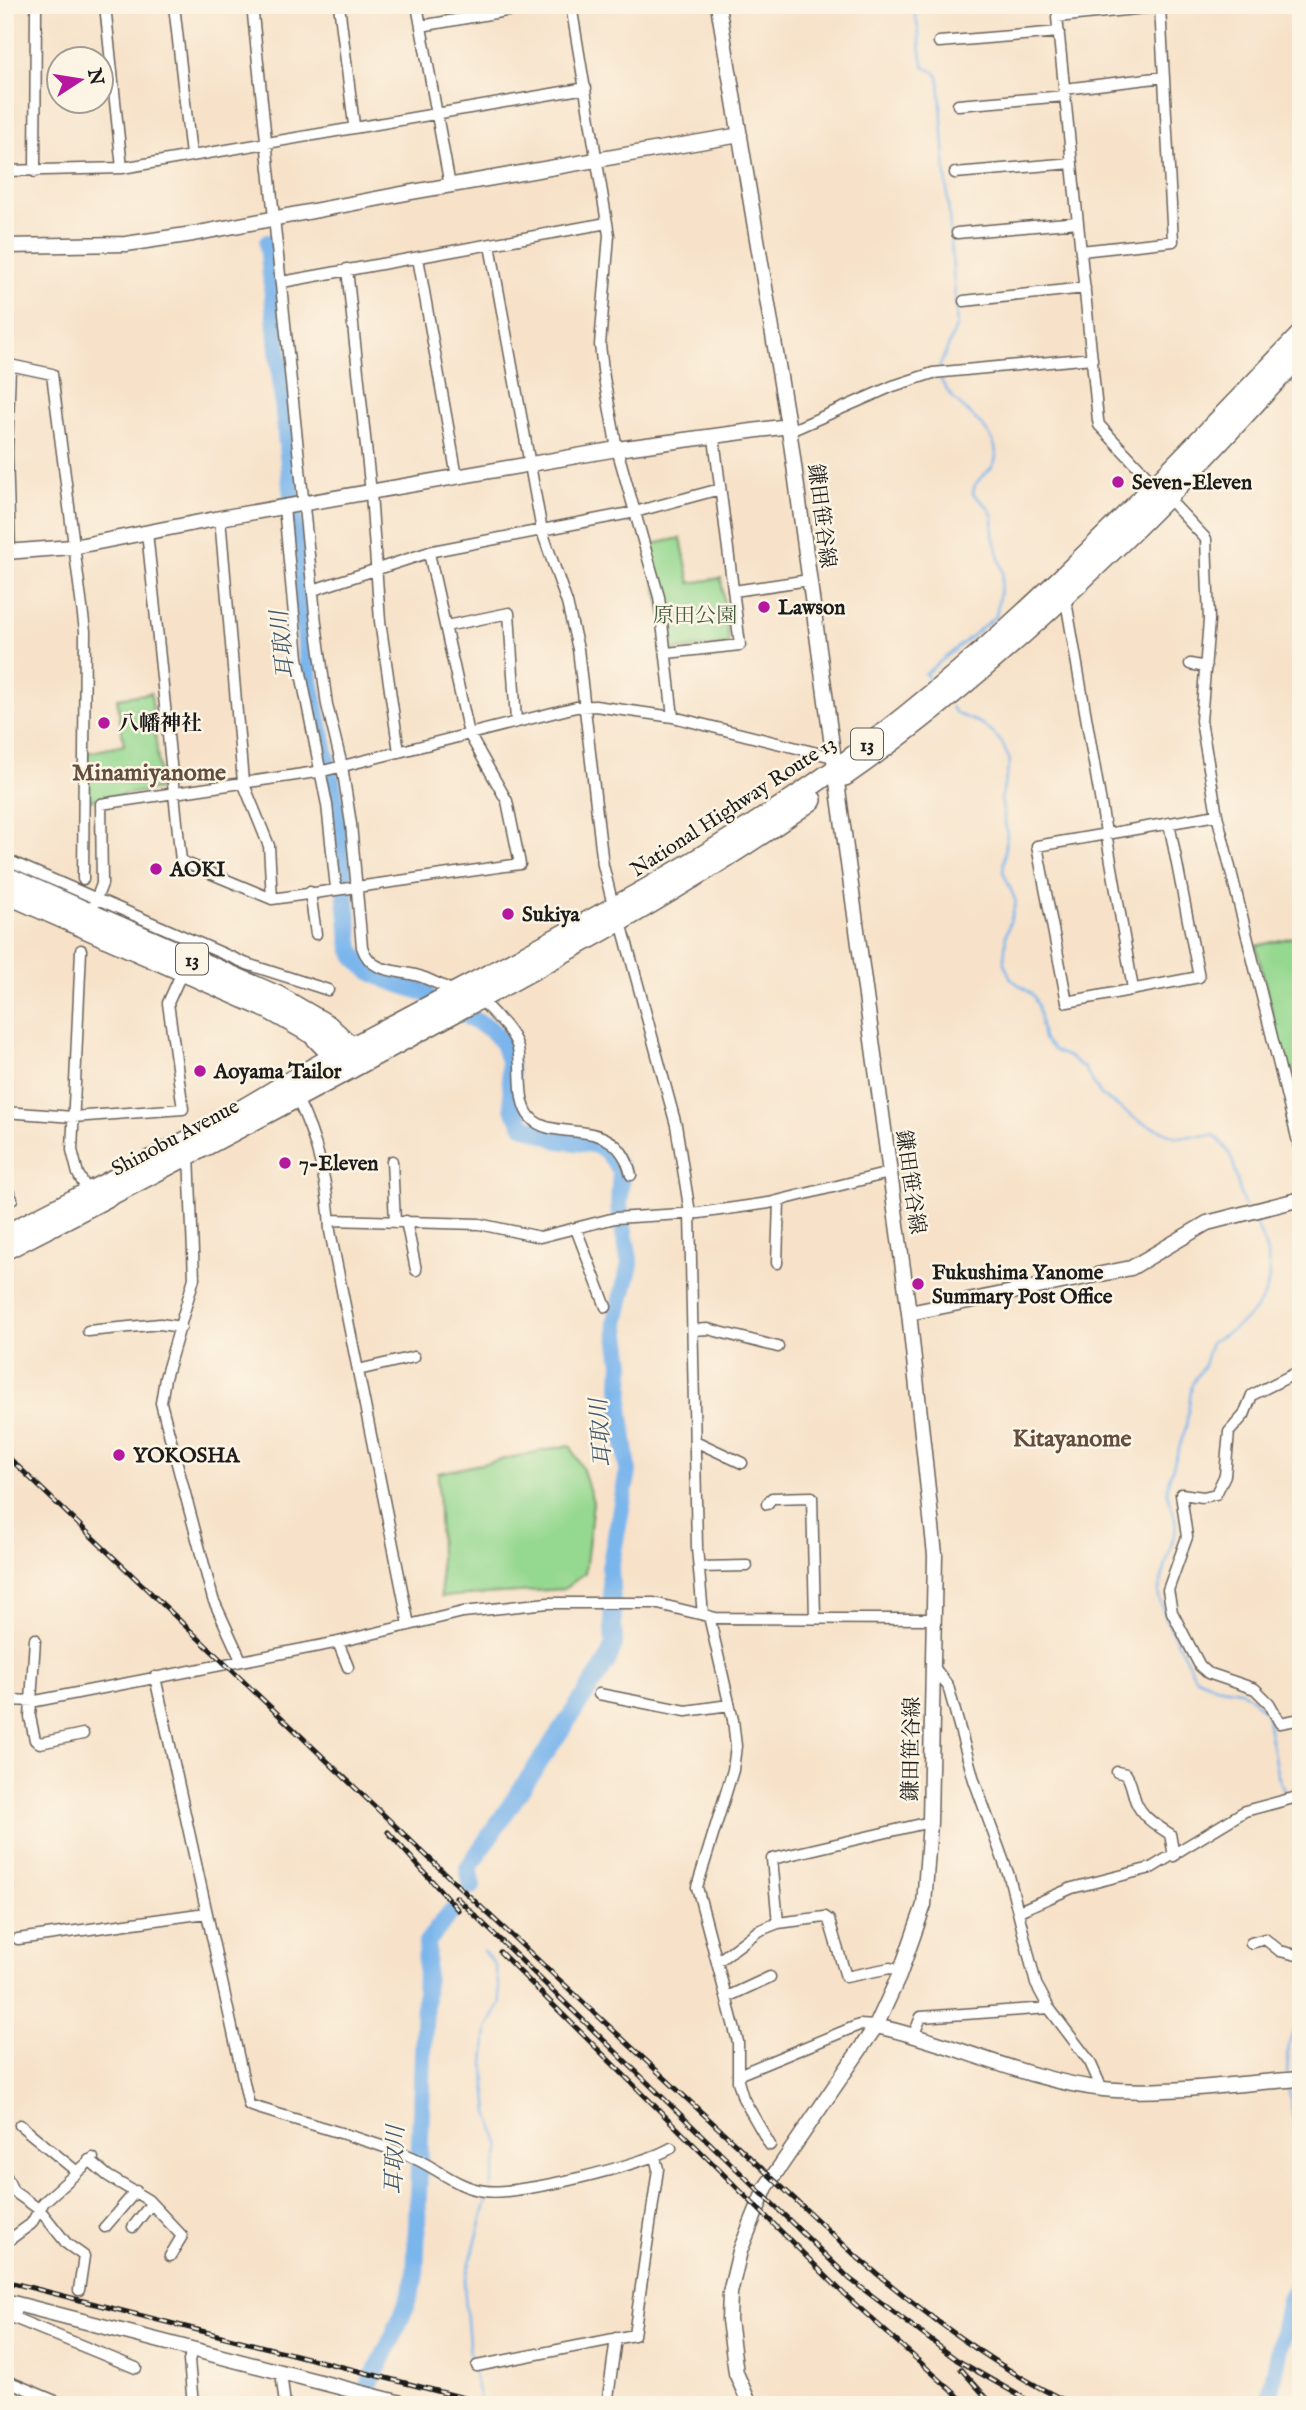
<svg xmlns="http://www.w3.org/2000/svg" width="1306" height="2410" font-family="'IM FELL English','Noto Serif JP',serif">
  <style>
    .green { fill: #95d890; stroke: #587a56; stroke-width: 2 }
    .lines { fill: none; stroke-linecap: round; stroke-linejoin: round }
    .stream { stroke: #7ab5ec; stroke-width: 2.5 }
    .river { stroke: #7ab5ec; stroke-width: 18 }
    .minor-casing { stroke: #696159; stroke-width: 13 }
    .tertiary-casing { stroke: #696159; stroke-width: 17 }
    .trunk-casing { stroke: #696159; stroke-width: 22 }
    .minor { stroke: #fff; stroke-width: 10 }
    .tertiary { stroke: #fff; stroke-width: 14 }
    .trunk { stroke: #fff; stroke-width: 19 }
    .rail-casing { stroke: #1c1c1c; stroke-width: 5 }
    .rail { stroke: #fcf5e5; stroke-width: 2.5; stroke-dasharray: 8; stroke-linecap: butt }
    .poi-dot { fill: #b5179e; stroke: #fcf5e5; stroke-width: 2.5 }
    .labels { text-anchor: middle; stroke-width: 5; stroke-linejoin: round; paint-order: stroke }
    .shield { fill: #fcf5e5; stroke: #5f5d58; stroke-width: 2 }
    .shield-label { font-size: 19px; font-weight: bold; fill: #1c1c1c }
    .poi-label { font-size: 21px; font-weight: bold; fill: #1c1c1c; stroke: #fcf5e5; text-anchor: start }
    .street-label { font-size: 21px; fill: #1c1c1c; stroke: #fcf5e5 }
    .park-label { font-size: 21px; fill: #465e45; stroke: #fcf5e5 }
    .water-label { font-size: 23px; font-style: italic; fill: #42596f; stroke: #fcf5e5 }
    .quarter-label { font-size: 24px; font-weight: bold; fill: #634d3f; stroke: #fcf5e5 }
  </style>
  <rect width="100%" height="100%" fill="#fcf5e5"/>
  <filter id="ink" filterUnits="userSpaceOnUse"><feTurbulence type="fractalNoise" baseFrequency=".0143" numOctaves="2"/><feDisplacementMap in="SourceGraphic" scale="14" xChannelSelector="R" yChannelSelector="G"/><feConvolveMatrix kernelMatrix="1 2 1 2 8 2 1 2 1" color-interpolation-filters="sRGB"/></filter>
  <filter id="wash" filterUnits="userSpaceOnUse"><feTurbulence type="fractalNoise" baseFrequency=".00686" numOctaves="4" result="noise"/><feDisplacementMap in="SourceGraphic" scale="28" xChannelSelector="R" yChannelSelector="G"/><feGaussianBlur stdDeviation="1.57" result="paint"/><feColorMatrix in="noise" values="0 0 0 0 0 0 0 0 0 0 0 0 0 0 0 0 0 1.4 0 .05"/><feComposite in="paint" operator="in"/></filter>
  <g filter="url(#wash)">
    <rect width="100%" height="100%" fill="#f7e2c9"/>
    <!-- green -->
    <path class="green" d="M681,538L690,583L721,578L729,644L669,651L648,545Z
      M151,693L161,789L88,800L87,753L124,745L117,698Z
      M1301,935V1103L1294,1104L1256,946Z
      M570,1445L583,1470L593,1502L585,1573L564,1589L441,1597L438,1473Z"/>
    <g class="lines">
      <!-- stream -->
      <path class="stream" d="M911,5C921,24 918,46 924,67L936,73L939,79L957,325L939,368
        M932,682L925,674L996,616L1003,573L993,535V516L988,507L973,494C973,475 997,474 996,453C993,421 948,407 939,374
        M951,707L957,714L980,723L993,733L1002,743L1010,761L1001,799L1007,834L1003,871L1016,902L1006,935L1004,963L1011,979L1033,995L1038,1006L1043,1039L1055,1051L1071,1058L1084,1068L1101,1095L1139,1121L1177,1137L1214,1135C1241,1159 1232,1176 1245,1207
        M1253,1218C1284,1278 1271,1311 1211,1342L1204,1365L1192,1384L1186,1427L1169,1479L1167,1491L1177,1525L1158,1593L1165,1617L1195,1677L1215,1686L1240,1690L1251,1697L1266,1713L1277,1773L1286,1795
        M1292,1803L1301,1807
        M483,1951L495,1965L501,2003L487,2028L484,2064L489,2112L500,2147L491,2187
        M1287,2073L1289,2043L1301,2012
        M1288,2083L1301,2171
        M1301,2229V2235
        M481,2405L470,2356L464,2285L489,2193"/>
      <!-- river -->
      <path class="river" d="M268,243L309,677L336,803L351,948C363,977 399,983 426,993
        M471,1019L489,1028L503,1043L509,1061L513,1107L523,1125L559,1140L593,1144L605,1149L621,1170L619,1206L630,1264L616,1321L622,1363L620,1407L628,1471L610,1568L614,1644L607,1662L468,1868L472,1886
        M357,2405C381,2365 400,2325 415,2280L427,1942L450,1913
        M1268,2405L1290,2300L1301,2276"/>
    </g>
  </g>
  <g filter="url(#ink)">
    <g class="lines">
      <defs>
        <path id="minor" d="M105,5L122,168
          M174,5L191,155
          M252,5L316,623L327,705L342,766L351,824L362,947C371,974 395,969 419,976C431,980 443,986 455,992
          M339,5L354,125
          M417,5L450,186
          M1174,5L1057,17L1098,420L1099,425L1206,539L1209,620L1201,721L1217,815L1301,1154
          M421,26L541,5
          M939,42L1059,32
          M1064,89L1164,77
          M958,105L1065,96
          M5,171L122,168L586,88
          M35,172L36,5
          M955,173L1072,163
          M957,233L1078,222
          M490,245L542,531L567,603L578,649L603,865L614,909
          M1081,251L1173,241L1160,7
          M418,258L457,477
          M347,269L371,493L380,621L399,752
          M282,282L607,223
          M964,301L1085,288
          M5,364L52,374L85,631L83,879
          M790,431L893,386L933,373L1092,358
          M284,507L298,658L327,805L336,888
          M220,518L243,782L269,846L272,899
          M147,532L181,861L272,899L520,864L507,801L469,734L429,553
          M10,552L7,453L10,366
          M313,590L433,551L635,512L720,489
          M734,591L809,580
          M1065,595L1133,989
          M446,626L509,613L516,721
          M667,653L740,645L714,438
          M1190,664L1206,667
          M673,717L833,757
          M1169,823L1199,977L1067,1002L1037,846L1217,815
          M5,859L247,964L328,990
          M310,892L316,934
          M90,915L102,884L101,804L323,771L576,707L595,706L673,717L659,597L617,449L604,378L600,345L609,235L571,5
          M621,922L676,1125L690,1213L697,1548L703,1615
          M81,950L72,1150L78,1174L90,1195
          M480,999C491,1012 511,1028 517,1045C524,1066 515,1101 531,1118C555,1144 617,1112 631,1175
          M297,1099C317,1138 329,1188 330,1231L409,1625
          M5,1112L73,1117L183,1109L168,1003L182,972
          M189,1154L194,1278L165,1378L161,1403L213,1599L241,1660
          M392,1161L395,1222
          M5,1185L12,1199L5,1203
          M330,1220L479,1224L540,1237L615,1218L699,1213L769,1203L889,1173
          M406,1221L416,1270
          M576,1229L606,1307
          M777,1263L779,1201
          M693,1330L708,1329L778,1347
          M88,1331L160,1324L181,1327
          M358,1370L414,1357
          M1301,1378L1294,1374L1252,1395L1244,1415L1229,1432L1225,1475L1216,1494L1203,1497L1181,1494L1187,1537L1168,1590L1172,1612L1200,1666L1208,1673L1255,1689L1269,1703L1280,1723L1301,1719
          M695,1441L742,1463
          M767,1504L772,1498L812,1497L815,1617
          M699,1567L747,1566
          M709,1616L733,1720L736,1746L733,1770L697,1887L738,2042V2081L743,2098L770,2145
          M35,1639L30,1717L35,1740L40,1743L83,1734
          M338,1642L348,1667
          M933,1666L948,1686L974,1780L1009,1876L1036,1984L1049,2008L1090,2062L1102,2089
          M155,1677L249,2105C301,2122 356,2136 407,2155C434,2165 456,2188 485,2191C517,2196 643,2165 671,2148
          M599,1694L686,1711L729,1705
          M5,1700L36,1701L334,1643L463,1612L548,1603H654L716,1618L934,1619
          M1117,1772L1126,1774C1132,1783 1132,1792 1136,1802C1143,1818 1156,1825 1170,1834L1174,1856
          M1019,1911L1072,1888L1151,1868L1245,1811L1301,1796
          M778,1923L772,1859L930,1822
          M18,1939L206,1913
          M1251,1943L1265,1939L1280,1951L1301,1956
          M717,1962L758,1931L778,1923L825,1917L829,1920L846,1977L890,1968L901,1971
          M727,1997L770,1977
          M914,2034L921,2017L1049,2008
          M738,2075L859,2025L876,2026
          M20,2125L76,2171
          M89,2160L108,2176L148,2200L182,2236L170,2256
          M5,2174L13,2191L40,2210L67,2244L84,2256L79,2290
          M105,2227L136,2191
          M133,2227L151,2204
          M5,2243L31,2224L44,2202L93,2158
          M17,2304L14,2318L136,2368
          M192,2349L189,2361L193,2405
          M477,2366L634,2335L658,2169L655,2157
          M281,2372L285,2405
          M5,2380L65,2405
          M607,2405L616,2338"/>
        <path id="tertiary" d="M718,5L791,443L909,1313L935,1555L930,1822L924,1905L899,1976L876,2026L766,2187L740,2251L730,2293L729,2320L736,2373L750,2405
          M5,246L126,244L193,234L412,192L740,135
          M5,552L73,547L220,518L617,449L789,426
          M909,1313L1131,1268L1207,1223L1301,1199
          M876,2026C952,2042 1024,2080 1103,2089C1165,2095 1237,2083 1301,2079
          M5,2301L409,2405"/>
        <path id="trunk" d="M845,776C961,695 1067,598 1166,498C1212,452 1255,402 1301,355
          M5,876L278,996L328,1025L360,1055
          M5,893L268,1009L312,1034L342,1065
          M5,1235C66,1203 129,1172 190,1139C239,1113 286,1082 335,1056C504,964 677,882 834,770C1007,645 1154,487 1301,334
          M5,1250C159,1171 311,1091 463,1008C583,943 701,879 812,800"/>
      </defs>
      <!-- minor casing -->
      <use href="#minor" class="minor-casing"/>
      <!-- tertiary casing -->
      <use href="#tertiary" class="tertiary-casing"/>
      <!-- trunk casing -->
      <use href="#trunk" class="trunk-casing"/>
      <!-- minor -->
      <use href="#minor" class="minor"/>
      <!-- tertiary -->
      <use href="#tertiary" class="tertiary"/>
      <!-- trunk -->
      <use href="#trunk" class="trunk"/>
      <defs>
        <path id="rail" d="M5,1454L452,1880L858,2258C925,2314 995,2368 1074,2405
          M388,1832L458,1910
          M456,1897L850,2279L957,2360L1036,2405
          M500,1952L845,2295L968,2405
          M5,2281L492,2405
          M961,2369L993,2405"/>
      </defs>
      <!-- rail casing -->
      <use href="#rail" class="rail-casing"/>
      <!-- rail -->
      <use href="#rail" class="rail"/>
    </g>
  </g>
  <!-- markers -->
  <g class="poi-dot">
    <circle cx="1118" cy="482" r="7"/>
    <circle cx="764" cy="607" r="7"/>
    <circle cx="104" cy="723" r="7"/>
    <circle cx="156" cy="869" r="7"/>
    <circle cx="508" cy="914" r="7"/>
    <circle cx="200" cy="1071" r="7"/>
    <circle cx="285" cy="1163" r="7"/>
    <circle cx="918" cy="1284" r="7"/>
    <circle cx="119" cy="1455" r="7"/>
  </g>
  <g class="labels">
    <!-- shield labels -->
    <g class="shield">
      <rect x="851" y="728.5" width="32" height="31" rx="5"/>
      <rect x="176" y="943.5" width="32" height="31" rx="5"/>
    </g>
    <g class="shield-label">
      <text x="867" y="751">13</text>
      <text x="192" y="966">13</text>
    </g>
    <!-- poi labels -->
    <g class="poi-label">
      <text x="1132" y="489">Seven-Eleven</text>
      <text x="778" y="614">Lawson</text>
      <text x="118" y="730">八幡神社</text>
      <text x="170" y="876">AOKI</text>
      <text x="522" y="921">Sukiya</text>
      <text x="214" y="1078">Aoyama Tailor</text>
      <text x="299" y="1170">7-Eleven</text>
      <text x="932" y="1279">Fukushima Yanome<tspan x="932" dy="24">Summary Post Office</tspan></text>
      <text x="133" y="1462">YOKOSHA</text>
    </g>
    <!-- street labels -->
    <g class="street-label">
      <text transform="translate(822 516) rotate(83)" y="7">鎌田笹谷線</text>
      <text transform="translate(733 806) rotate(-33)" y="7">National Highway Route 13</text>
      <text transform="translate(175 1137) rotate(-28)" y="7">Shinobu Avenue</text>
      <text transform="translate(911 1182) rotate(82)" y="7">鎌田笹谷線</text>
      <text transform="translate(911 1749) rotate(-89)" y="7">鎌田笹谷線</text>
    </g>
    <!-- park labels -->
    <g class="park-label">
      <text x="695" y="622">原田公園</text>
    </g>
    <!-- water labels -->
    <g class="water-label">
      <text transform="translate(282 645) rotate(-96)" y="8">耳取川</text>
      <text transform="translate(600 1433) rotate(-94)" y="8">耳取川</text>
      <text transform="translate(394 2160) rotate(-88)" y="8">耳取川</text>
    </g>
    <!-- quarter labels -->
    <g class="quarter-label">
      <text x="149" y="780">Minamiyanome</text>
      <text x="1072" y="1446">Kitayanome</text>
    </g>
  </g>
  <!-- margin -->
  <rect width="1306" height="2410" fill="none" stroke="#fcf5e5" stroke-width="28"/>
  <!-- north arrow -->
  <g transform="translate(80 80) rotate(78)"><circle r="33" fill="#fcf5e5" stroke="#a29e95" stroke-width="2"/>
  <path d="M0-5L12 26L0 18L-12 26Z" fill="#b5179e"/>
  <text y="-10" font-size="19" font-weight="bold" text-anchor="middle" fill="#1c1c1c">N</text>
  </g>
</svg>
